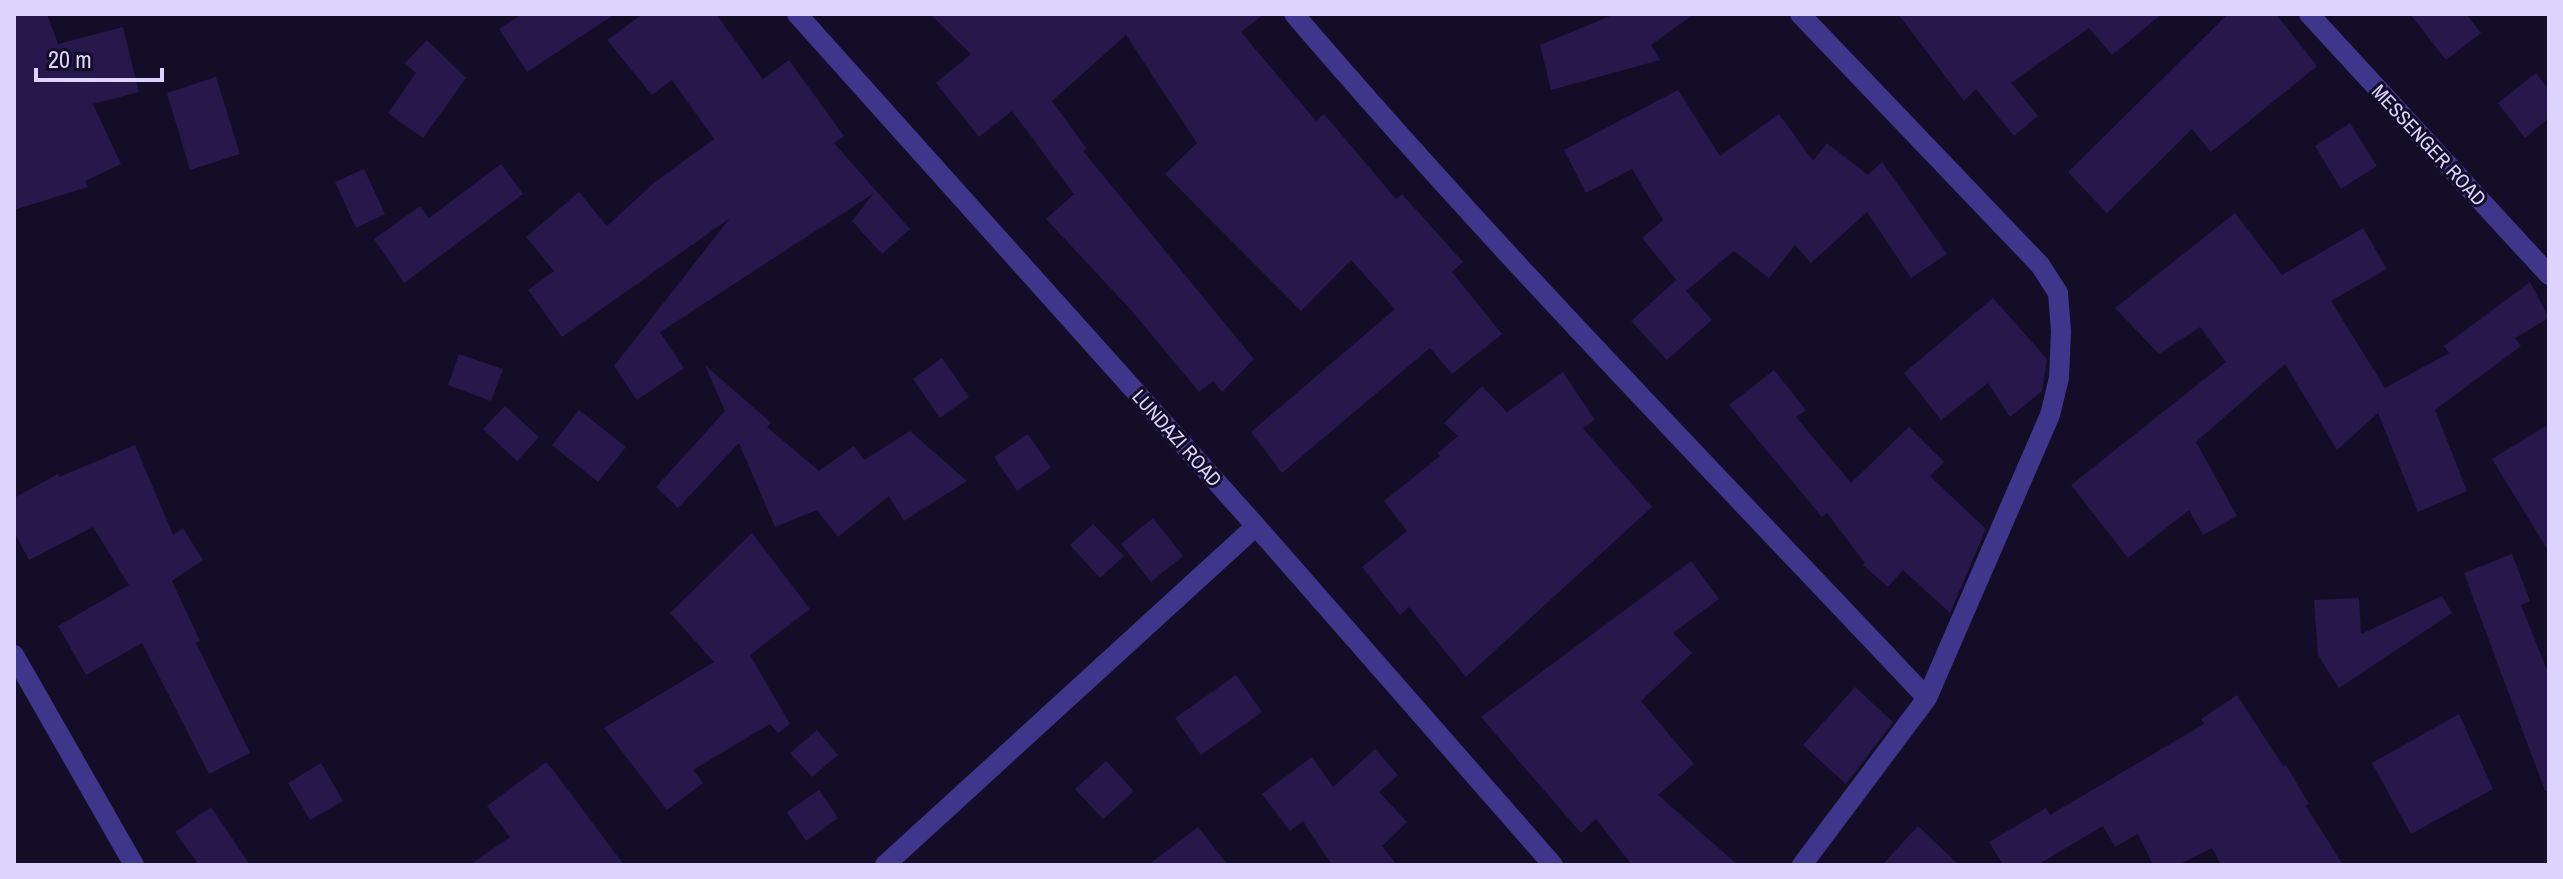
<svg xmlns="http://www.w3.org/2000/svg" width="2563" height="879" font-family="'Archivo Narrow',sans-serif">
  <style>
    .building { fill: #26184a }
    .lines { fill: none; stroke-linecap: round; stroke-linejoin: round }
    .minor { stroke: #3f358a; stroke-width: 20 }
    .labels { text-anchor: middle; stroke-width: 6; stroke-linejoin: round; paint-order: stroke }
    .street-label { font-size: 20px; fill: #dcd4ff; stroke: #140d27 }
  </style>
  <rect width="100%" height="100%" fill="#140d27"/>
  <!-- building -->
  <path class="building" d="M14,14H47L58,44L123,27L139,92L93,104L121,164L85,181L88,187L14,210Z
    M522,14H615L527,72L499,29Z
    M643,14H716L763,79L789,60L844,136L834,143L910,229L882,254L852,221L874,193L660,332L684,368L637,400L614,366L730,218L562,337L528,290L554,271L526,237L579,192L607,226L655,182L714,139L672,80L652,95L607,40Z
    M930,14H1264L1241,32L1316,121L1324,114L1396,199L1402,194L1463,262L1452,272L1502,334L1452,374L1430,348L1282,473L1251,432L1395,309L1351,260L1301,311L1165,174L1197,143L1126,35L1052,101L1086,148L1083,151L1254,359L1222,392L1213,381L1199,392L1132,311L1046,219L1074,194L1012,111L979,137L936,83L971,54Z
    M1615,14H1694L1651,45L1660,60L1551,90L1540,45Z
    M1898,14H2162L2112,55L2089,28L2011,83L2038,116L2014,136L1976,89L1964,101Z
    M2228,14H2276L2317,66L2211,152L2192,129L2107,213L2068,172Z
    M2410,14H2466L2481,33L2446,60Z
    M427,40L466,78L423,138L388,113L416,73L405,63Z
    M2536,73L2549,90V118L2525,138L2498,103Z
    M216,77L240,154L190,170L167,93Z
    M1678,90L1720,156L1779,114L1813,161L1827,143L1868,175L1882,162L1947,254L1911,278L1867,212L1811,263L1795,245L1769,278L1734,251L1686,291L1712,320L1667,360L1631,321L1676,280L1683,288L1642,238L1663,220L1632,169L1586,193L1564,150Z
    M2350,123L2377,166L2341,189L2315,146Z
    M501,164L523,194L404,283L374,239L420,206L429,218Z
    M364,169L385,214L356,228L335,182Z
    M2235,213L2282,275L2363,228L2387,269L2331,301L2385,388L2449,353L2444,346L2530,282L2549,318L2515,338L2521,346L2435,410L2467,491L2418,512L2378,413L2337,450L2285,364L2196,442L2237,516L2203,535L2189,510L2128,558L2071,485L2226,362L2200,327L2159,354L2115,308Z
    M1993,298L2047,359L2042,391L2010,417L1988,383L1941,420L1904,373Z
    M459,354L503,369L491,401L448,385Z
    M942,358L969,397L940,418L913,379Z
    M705,365L771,423L767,427L819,471L854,446L864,460L910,431L967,481L904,521L889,496L838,537L817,510L775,527L739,443L678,508L656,487L725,411Z
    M1774,370L1806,410L1796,417L1851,483L1909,427L1944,462L1930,476L1986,529L1950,613L1903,570L1888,587L1863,565L1865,563L1827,513L1822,517L1729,405Z
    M1563,372L1595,420L1583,428L1652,507L1466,677L1409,607L1400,615L1362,567L1407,531L1384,501L1440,456L1438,453L1458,436L1444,423L1482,386L1507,412Z
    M505,406L539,437L517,461L483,429Z
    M579,410L626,447L598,482L552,445Z
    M2549,424V552L2492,459Z
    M1028,434L1051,468L1017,491L994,457Z
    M135,445L173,535L183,528L203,560L172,581L200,641L196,643L250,753L209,774L142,643L86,675L58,626L129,585L93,527L29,560L14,532V498L58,474L59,477Z
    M1153,518L1183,556L1151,582L1121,544Z
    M1093,524L1124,556L1100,578L1070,545Z
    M752,533L810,609L750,655L790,724L778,733L770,724L693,770L703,783L667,810L604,728L714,662L670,613Z
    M2512,554L2530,601L2521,605L2549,675V791H2545L2464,573Z
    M1691,561L1719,599L1673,633L1692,653L1641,701L1694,764L1658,795L1738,865H1632L1596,819L1581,833L1481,717Z
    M2442,596L2452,613L2339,688L2318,655L2314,600L2359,598L2361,634Z
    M1236,675L1262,712L1201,755L1175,718Z
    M1855,687L1893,722L1846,784L1803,745Z
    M2237,695L2283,766L2286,765L2309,804L2306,806L2343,865H2221L2212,848L2178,865H2153L2138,834L2115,847L2103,826L2037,865H2003L1989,842L2046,808L2050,815L2204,724L2201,719Z
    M2459,714L2493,789L2411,834L2372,763Z
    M817,730L838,755L812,777L790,753Z
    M1375,749L1398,775L1379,792L1407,822L1382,846L1397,865H1332L1303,821L1290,831L1262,794L1312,757L1333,787Z
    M1106,761L1134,791L1103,819L1075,789Z
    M546,762L553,770L624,865H469L510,837L487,806Z
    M321,763L343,801L310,820L288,783Z
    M819,790L838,818L806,841L787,812Z
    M211,807L250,865H199L175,832Z
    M1918,826L1959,865H1882Z
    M1198,827L1228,865H1148Z"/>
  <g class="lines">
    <!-- minor -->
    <path class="minor" d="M797,14L1256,526L1553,865
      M1294,14C1496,250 1714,472 1927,698L1802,865
      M1800,14L2040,265L2058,293L2061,331L2059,378L2050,415L1927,698
      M2309,14L2549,275
      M14,655L134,865
      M885,865L1256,526"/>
  </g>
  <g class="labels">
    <!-- street labels -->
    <g class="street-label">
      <text transform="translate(2429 145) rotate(47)" y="7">MESSENGER ROAD</text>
      <text transform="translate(1177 438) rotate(48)" y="7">LUNDAZI ROAD</text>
    </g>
  </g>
  <!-- border -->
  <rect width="2563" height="879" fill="none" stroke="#dcd4ff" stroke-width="32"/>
  <!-- scale -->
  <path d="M36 68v12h126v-12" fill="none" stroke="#dcd4ff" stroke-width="4"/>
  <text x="48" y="68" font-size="24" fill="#dcd4ff" stroke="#140d27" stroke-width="6" paint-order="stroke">20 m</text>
</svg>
